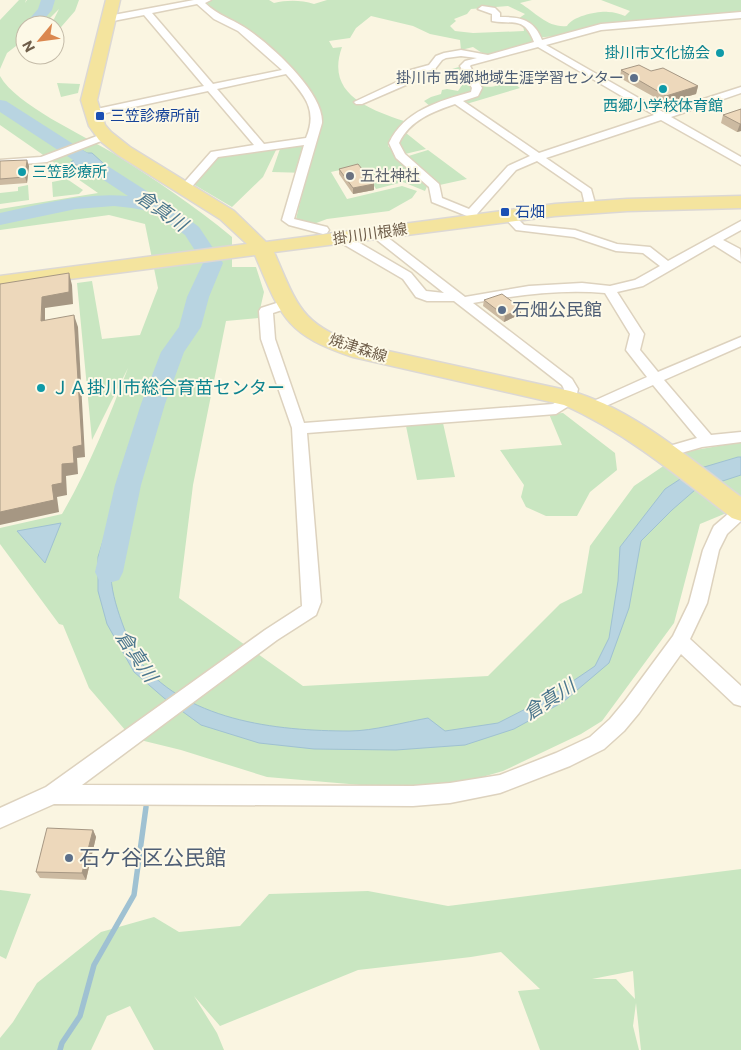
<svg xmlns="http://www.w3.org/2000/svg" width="741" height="1050" font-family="Commissioner,'Noto Sans JP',sans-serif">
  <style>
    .green { fill: #c9e6c1; fill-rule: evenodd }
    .water { fill: #b8d4e1; stroke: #9fc1d2 }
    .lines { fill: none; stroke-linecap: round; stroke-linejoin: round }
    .stream { stroke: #9fc1d2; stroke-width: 5.5 }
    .river { fill: #b8d4e1; fill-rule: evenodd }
    .minor-casing { stroke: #ddd2be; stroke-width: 3 }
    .primary-casing { stroke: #dcd8d4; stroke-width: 3 }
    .minor { fill: #fff; fill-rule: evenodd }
    .primary { fill: #f4e49e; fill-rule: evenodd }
    .wall { fill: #ccbaa1 }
    .shaded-wall { fill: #a69783 }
    .building { fill: #edd8bb; stroke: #a69783 }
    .culture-dot { fill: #0f9aa8; stroke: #fdf9e7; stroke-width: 2 }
    .service-dot { fill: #5c6f8a; stroke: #fdf9e7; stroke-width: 2 }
    .transit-dot { fill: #1a4fb4; stroke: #fdf9e7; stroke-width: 2 }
    .worship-dot { fill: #6b7280; stroke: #fdf9e7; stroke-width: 2 }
    .labels { text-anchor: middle; stroke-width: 4; stroke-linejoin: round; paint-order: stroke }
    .far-culture-label { font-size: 15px; fill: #0d838f; stroke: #fdf9e7; text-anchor: end }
    .far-service-label { font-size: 15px; fill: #4e5e75; stroke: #fdf9e7; text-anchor: end }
    .far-transit-label { font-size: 15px; fill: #164399; stroke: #fdf9e7; text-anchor: start }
    .far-worship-label { font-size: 15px; fill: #5b616d; stroke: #fdf9e7; text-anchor: start }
    .far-street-label { font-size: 15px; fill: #6f5e4a; stroke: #fdf9e7 }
    .service-label { font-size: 18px; fill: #4e5e75; stroke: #fdf9e7; text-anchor: start }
    .culture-label { font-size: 18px; fill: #0d838f; stroke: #fdf9e7; text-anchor: start }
    .water-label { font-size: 19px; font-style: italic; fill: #4c778e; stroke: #fdf9e7 }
    .near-service-label { font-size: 21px; fill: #4e5e75; stroke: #fdf9e7; text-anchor: start }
  </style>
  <rect width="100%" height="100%" fill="#faf5e1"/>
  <!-- green -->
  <path class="green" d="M19,0H26L25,3L27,0H79L75,11L55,34V25H48L54,19L59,9L43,25H25V39L7,53L0,69V20Z
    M212,0H269L274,3C287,0 301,0 314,4L327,0H532L520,3C536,13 548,28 567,26C573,16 598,11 608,12C614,12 620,14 625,16L630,11L601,0H741V15L590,26L564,35L536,38L538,43L492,56L485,55L473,47L461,50L460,40L430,34L413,26L371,16L356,28L350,38L329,41L333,48L342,47C325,94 369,109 404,121L390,138L388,146L428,184L425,191L403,182L376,189C361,160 361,166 331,172L347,199L402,186L417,191L412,198L389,211L327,219L311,225L296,219L307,173L272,172L281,146L313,141L315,103L247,30L214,12L204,3ZM508,6L525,14L515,21L523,25L524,31L473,33L455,31L450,26L456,21L454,19L467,14L471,9Z
    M462,66L473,89L470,93L432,108L424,101L431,97L441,94L442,90L447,89L458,91L462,85C460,77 456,74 449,70Z
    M0,76C16,105 83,135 113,153C154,179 195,206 232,237V267H256L264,292L258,318L226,321L193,485L179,598L303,686L488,676L560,604L582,593L590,546L634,486L684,452L741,442V507L700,524L674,623L602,721L581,734L503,771L458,784L396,788L267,777L181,750L132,738L89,688L63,625L59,624L0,544V528L62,514C89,468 109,417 128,368L92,440L77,283L92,281L102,339L140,335L158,288L145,224L109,215L0,230V209L98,193L0,125Z
    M505,80H509L520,88L463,105L457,100L475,92L478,85C488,88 497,88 505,80Z
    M57,83L80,84L78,93L61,97Z
    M401,129L426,149L405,154L398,143Z
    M278,146L263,177L232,207L193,184L215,157Z
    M428,150L467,179L435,186L402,158Z
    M67,179L83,190L79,194L53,197L52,182Z
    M28,185L29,200L0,204V193L18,191V187Z
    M563,413L615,453L617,470L590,492L577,516H546L526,507L521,497L524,485L500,450L562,445L549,414Z
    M443,423L455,477L417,480L406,426Z
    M741,869V1050H641L636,1003L633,1026L639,1050H540L518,991L540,989L501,952L471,957L358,970L220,1026L194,996L217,1033L224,1050H154L130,1006L107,1016L91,1050H0V1038L13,1022L37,983L101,932L154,917L179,932L240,926L269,894L368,891L448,906ZM633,971L635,999L616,979H592Z
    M0,890L31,894L6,959L0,956Z"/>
  <!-- water -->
  <path class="water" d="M17,114L87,153H92L114,173L72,164L71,162L78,157L10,115Z
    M738,457H741V475L695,490L672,510L641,541L629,608L609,663L563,702L514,729L465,745L396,750L314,749L259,743L201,725L164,698L134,672L107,624L98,591V557L114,506L128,487C122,514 111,550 111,577C112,594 118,612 124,628C128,637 130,649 136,656C182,721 276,731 350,731C373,731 405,722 428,718L445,731L498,723L551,696L595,666L609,638L618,581L620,547L665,489L694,470Z
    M61,523L45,563L17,531Z"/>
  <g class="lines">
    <!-- stream -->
    <path class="stream" d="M60,1050L62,1043L80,1016L94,965L134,895L146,807"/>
    <!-- river -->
    <path class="river" d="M41,0H55L52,10L39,25H25V27L24,25L38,9Z
      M0,100L6,101L178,211L199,227L223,263L209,297L201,327L184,352L165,404L141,485L123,572L119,580L109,583L99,580L95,572L115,485L141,404L161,352L179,327L187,297L203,263L185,235L153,212L132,208L114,206L76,209L0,225V213C42,204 85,192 128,196L0,112Z"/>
    <defs>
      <path id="minor" d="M194,0H211L205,3C219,16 230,18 244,27C269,43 324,92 322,123L294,219L327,227L329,230L327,233L323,234L289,225L282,220L304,145L218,157L189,190H181L179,188L181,186L211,152L254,145L208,91L92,116L87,113L92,110L204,86L144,15L108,22L104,19L108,16ZM197,4L214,19L238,31L282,70L213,84L152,13ZM286,74C305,96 318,110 306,138L264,144L217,89Z
        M482,6L495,8L500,13V17C520,17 534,19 542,40L601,24L741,12V18L601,30L546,45L663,112L741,87V93L671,117L741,157V165L661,120L546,158L591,189L596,207L594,209H586L582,192L537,161L516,170L477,214L482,220L480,222H472L467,216L432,202L429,187L396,158L389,143C404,111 439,101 471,92L472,88L460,66L465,61L477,58L461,56L446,58L442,60L435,69L414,75L408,84L362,104H356L354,102L401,80L407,71L429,65L436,56L444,53L461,50L488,55L534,42C524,16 514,25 492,21V14L478,9ZM538,47L654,115L539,153L463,101L478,96L482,88L470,66L471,65ZM455,104L530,156L508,166L469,209L442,198L439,184L405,154L399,143C410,120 432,112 455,104Z
        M105,133L109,134L110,136L109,138L47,162L0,166V160L41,157Z
        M509,213L513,214L524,225L575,230L617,244L650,247L668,261L741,221V230L723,240L740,249L741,262L714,245L643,286L617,292L644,334L640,350L658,372L741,337V346L664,380L711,435L741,432V442L702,447L664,458L659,457L656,453L659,449L697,438L653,385L597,410H587L585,407L587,404L647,377L626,350L630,334L605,293C561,289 516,295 473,303L572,379L578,389L575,402L556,414L307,433L321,602L316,615L277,640L82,785L413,786L450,783L500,775L556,753L590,737L610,719L625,701L673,636L689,603L703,550L712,530L714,526L735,508L741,506V521L727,534L719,550L707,603L690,639L741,686V706L734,704L681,654L639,713L624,731L604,749L570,766L500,793L450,803L413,806L54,804L0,828V808L46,787L265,630L302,606L292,428L261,339L259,311L261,308L286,300L292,304L291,307L273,313L275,339L304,423L553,404L563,397L564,389L562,385L454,301H427L416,297L403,279L338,241L336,238L338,235H346L411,273L426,291L444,293L368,233L374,229L378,230L465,297L529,286L582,283L610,286L635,280L660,266L643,253L616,251L574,237L516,230L503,216Z"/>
      <path id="primary" d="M106,0H120L97,100L105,125L111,132L130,147L234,211L266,242L555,204L627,199L741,196V208L627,211L555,216L274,252C299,310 302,326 365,346L570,391C632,408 690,459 741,497V521L732,518C678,476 626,433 564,405L353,357C286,335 281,317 255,255L0,288V276L247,244L220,219L118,155L99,140L89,126L81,100Z"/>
    </defs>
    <!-- minor casing -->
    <use href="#minor" class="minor-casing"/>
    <!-- primary casing -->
    <use href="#primary" class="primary-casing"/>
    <!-- minor -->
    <use href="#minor" class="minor"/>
    <!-- primary -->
    <use href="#primary" class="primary"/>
  </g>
  <!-- wall -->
  <path class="wall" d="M621,70L651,71L698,86L696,94L665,103L620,78Z
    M741,109V131L737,132L721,123L723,115Z
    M0,161L29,166L27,183L0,185Z
    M339,169L374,184V190L353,194L339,174Z
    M484,300L521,308V314L504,322L483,306Z
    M93,830L96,837L86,880L40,878L36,872Z"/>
  <!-- shaded-wall -->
  <path class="shaded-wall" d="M698,86L696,94L665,103L666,96Z
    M740,124H741V131L737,132Z
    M27,160L29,166L27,183L25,177Z
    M374,184V190L353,194V188Z
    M69,273L72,285L73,304L45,308V332L41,321L42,297Z
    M521,308V314L504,322L505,316Z
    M74,315L78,327L85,457L77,458L78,474L66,476L67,495L57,497L59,512L0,525V512L52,485L62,464L73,447Z
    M93,830L96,837L86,880L82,873Z"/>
  <!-- building -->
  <path class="building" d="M639,65L651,71L663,68L698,86L666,96L621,70Z
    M741,109V124H740L723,115Z
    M27,160L25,177L0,179V161Z
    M358,164L374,184L353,188L339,169Z
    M69,273V292L42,297L41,321L74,315L82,445L73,447L74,463L62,464V483L52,485L54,500L0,512V284Z
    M502,294L521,308L505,316L484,300Z
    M47,828L93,830L82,873L36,872Z"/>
  <!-- markers -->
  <g class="culture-dot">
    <circle cx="720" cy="53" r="5"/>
    <circle cx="663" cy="89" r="5"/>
    <circle cx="22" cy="172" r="5"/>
    <circle cx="41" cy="388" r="5"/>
  </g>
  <g class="service-dot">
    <circle cx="634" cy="78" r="5"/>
    <circle cx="502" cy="310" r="5"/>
    <circle cx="69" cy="858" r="5"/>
  </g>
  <g class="transit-dot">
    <rect x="95" y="111" width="10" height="10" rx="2.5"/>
    <rect x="500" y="207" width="10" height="10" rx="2.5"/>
  </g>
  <circle class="worship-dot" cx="350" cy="176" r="5"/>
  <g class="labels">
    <!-- far-culture labels -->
    <g class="far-culture-label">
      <text x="710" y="58">掛川市文化協会</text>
      <text x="663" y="111" text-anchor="middle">西郷小学校体育館</text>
      <text x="32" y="177" text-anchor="start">三笠診療所</text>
    </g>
    <!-- far-service labels -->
    <g class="far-service-label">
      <text x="624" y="83">掛川市 西郷地域生涯学習センター</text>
    </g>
    <!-- far-transit labels -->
    <g class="far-transit-label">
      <text x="110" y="121">三笠診療所前</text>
      <text x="515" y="217">石畑</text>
    </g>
    <!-- far-worship labels -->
    <g class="far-worship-label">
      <text x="360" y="181">五社神社</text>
    </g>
    <!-- far-street labels -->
    <g class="far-street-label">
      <text transform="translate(370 234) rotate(-8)" y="5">掛川川根線</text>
      <text transform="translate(358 348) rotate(18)" y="5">焼津森線</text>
    </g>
    <!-- service labels -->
    <g class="service-label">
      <text x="512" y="316">石畑公民館</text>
    </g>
    <!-- culture labels -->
    <g class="culture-label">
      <text x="51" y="394">ＪＡ掛川市総合育苗センター</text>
    </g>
    <!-- water labels -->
    <g class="water-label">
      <text transform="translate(162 210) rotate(35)" y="7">倉真川</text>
      <text transform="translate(137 656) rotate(56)" y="7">倉真川</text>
      <text transform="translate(549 699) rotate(-33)" y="7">倉真川</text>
    </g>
    <!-- near-service labels -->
    <g class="near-service-label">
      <text x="79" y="865">石ケ谷区公民館</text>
    </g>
  </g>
  <!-- north arrow -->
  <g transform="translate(40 40) rotate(241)"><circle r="24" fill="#fdf9e7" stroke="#c4bba8"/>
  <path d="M0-4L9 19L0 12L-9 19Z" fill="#db884f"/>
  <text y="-8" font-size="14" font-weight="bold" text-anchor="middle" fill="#6f5e4a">N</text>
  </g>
</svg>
